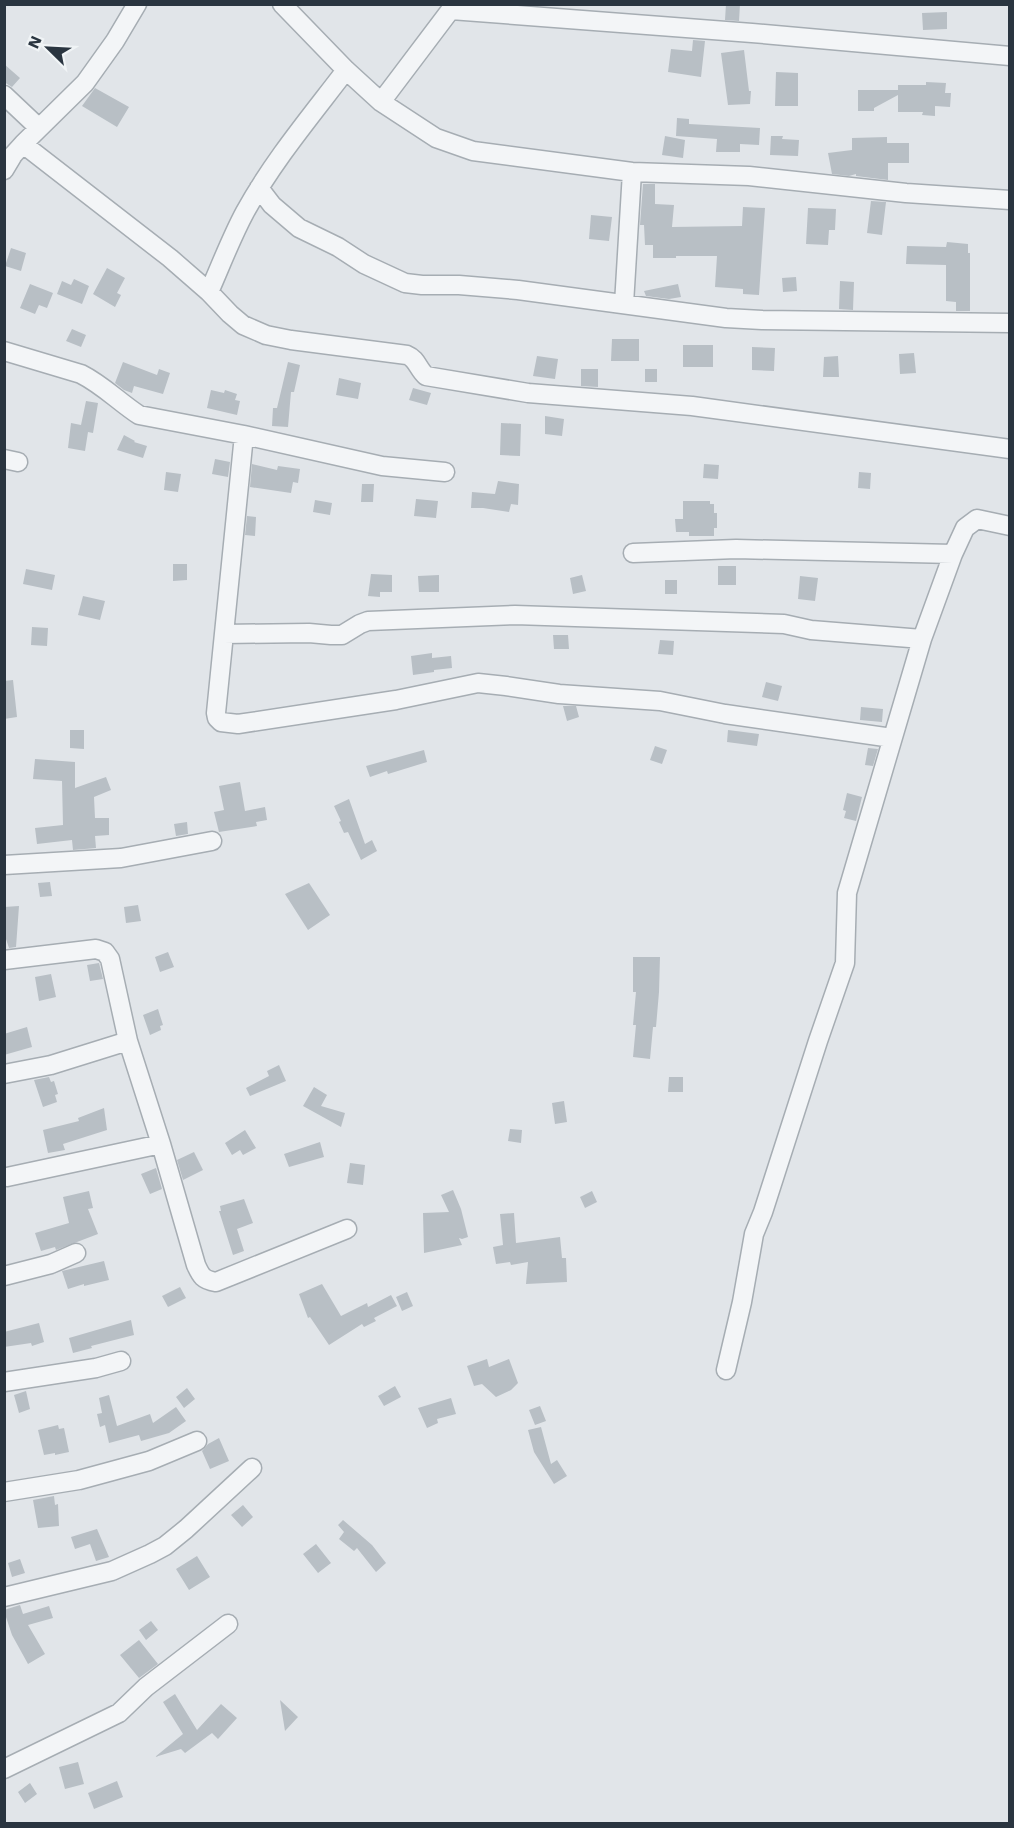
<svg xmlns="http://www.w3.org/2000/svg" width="1014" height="1828" font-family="'Work Sans',sans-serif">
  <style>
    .building { fill: #b8bfc5 }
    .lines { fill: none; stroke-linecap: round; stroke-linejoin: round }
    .minor-casing { stroke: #a6adb3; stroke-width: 21 }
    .minor { stroke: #f3f5f7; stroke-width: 18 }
  </style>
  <rect width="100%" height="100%" fill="#e1e5e9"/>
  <!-- building -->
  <path class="building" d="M726,4H740L739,21L725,20Z
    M947,12V29L923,30L922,13Z
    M693,40L705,41L701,77L668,72L671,49L692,51Z
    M744,50L749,91H751L750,104L728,105L721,53Z
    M4,64L20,78L12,87L4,82Z
    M776,72L798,73V106H775Z
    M926,82L946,83L945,93H951L950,107L935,106V116L922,115L923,112H898V95L874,108V111H858V90H898V85H926Z
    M95,88L129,107L117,127L82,106Z
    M677,118L689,119V124L760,128L759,145L740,144V152H716L717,139L676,136Z
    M665,136L685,140L683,158L662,155Z
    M771,136H783L782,139L799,140L798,156L770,155Z
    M887,137V143H909V163H888V180L856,176V174L849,176L832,174L828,153L852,150V138Z
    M643,184H655V204L674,205L672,227L742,226L743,207L765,208L759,295L743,294V289L715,287L717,256H676V258H653V245H645L644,225H640Z
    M871,201L886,202L882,235L867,233Z
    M808,208L836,209L835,230H829L828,245L806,244Z
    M591,215L612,217L609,241L589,239Z
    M947,242L968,244V253H970V311H956V302L946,301V265L906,264L907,246L946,247Z
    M11,248L26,253L21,271L5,266Z
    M107,268L125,278L117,293L121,295L115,307L93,294Z
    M796,277L797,291L783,292L782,278Z
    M74,279L89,286L82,304L57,294L62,281L71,285Z
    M840,281L854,282L853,310L839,309Z
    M30,284L53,293L47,308L39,305L35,314L20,308Z
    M678,284L681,297L669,299L646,296L644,291Z
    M72,329L86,335L81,347L66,341Z
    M612,339H639V361H611Z
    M683,345H713V367H683Z
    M752,347L775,348L774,371L752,370Z
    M914,353L916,373L900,374L899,354Z
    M537,356L558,359L555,379L533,376Z
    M838,356L839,377H823L824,357Z
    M123,362L157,375L159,369L170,373L163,394L134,386L132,393L124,390L115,383Z
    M288,362L300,365L294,392H291L288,427L272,426L273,408H277Z
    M581,369H598V387L581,386Z
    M645,369H657V382H645Z
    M339,378L361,383L358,399L336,395Z
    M413,388L431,393L427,405L409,400Z
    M211,390L224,393L225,390L237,394L235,400L240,401L237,415L207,408Z
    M86,401L98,403L93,433L88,432L85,451L68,448L71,423L81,425Z
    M545,416L564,419L562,436L545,434Z
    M501,423L521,424L520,456L500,455Z
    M124,435L135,441L134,442L147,446L143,458L117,450Z
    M215,459L230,462L228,477L212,474Z
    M252,464L277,470L278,466L300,469L298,483L293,482L291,493L250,487Z
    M704,464L719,465L718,479L703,478Z
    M166,472L181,474L178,492L164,490Z
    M859,472L871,473L870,489L858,488Z
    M498,481L519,484L518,505L511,504L509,512L483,508H471L472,492L495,494Z
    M362,484H374L373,502H361Z
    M416,499L438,501L436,518L414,516Z
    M315,500L332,503L330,515L313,512Z
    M683,501H710V504H714V513H717V528H714V536H689V532H676L675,519H683Z
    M247,516L256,517L255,536L245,535Z
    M173,564H187V580L173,581Z
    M718,566H736V585H718Z
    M26,569L55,575L52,590L23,584Z
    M371,574L392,575V592H380V597L368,596Z
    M439,575V592H419L418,576Z
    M582,575L586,591L573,594L570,578Z
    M800,576L818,578L815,601L798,599Z
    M665,580H677V594H665Z
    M83,596L105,601L100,620L78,615Z
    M32,627L48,628L47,646L31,645Z
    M553,635H568L569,649H554Z
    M660,640L674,641L673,655L658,654Z
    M432,653V658L451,656L452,668L434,670V672L413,675L411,656Z
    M13,680L17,717L4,719V681Z
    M766,682L782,686L778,701L762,697Z
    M563,706H576L579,717L567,721Z
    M861,707L883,709L882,722L860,720Z
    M70,730H84V749L70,748Z
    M728,730L759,734L757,746L727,742Z
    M655,746L667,750L662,764L650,760Z
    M868,748L878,749L873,766L865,765Z
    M424,750L427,762L388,774L387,771L370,777L366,766Z
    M35,759L75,762V788L106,777L111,790L94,797L95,818H109V835L95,836L96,848L73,850L72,840L37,844L35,828L63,825L62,781L33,779Z
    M240,782L245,811L265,807L267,820L256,822L257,826L219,832L214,812L224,810L219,786Z
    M847,793L862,797L856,821L844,818L846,811L843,810Z
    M349,799L365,844L372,840L377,851L361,860L348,832L344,833L339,822L341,821L334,806Z
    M187,822L188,834L176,836L174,824Z
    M50,882L52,896L40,897L38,883Z
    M309,883L330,915L308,930L285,894Z
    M138,905L141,921L126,923L124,907Z
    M19,906L16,947L9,948L4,933V907Z
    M168,952L174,967L160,972L155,957Z
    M633,957H660L659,992L656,1027H653L650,1059L633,1057L636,1025H633L636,992H633Z
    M99,963L103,979L90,981L87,965Z
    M51,974L56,997L39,1001L35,977Z
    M158,1009L163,1025L160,1026L161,1030L150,1035L143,1015Z
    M27,1027L32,1047L4,1055V1034Z
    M279,1065L286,1081L250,1096L246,1088L269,1076L267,1071Z
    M49,1077L51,1082L54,1081L58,1094L55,1095L57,1102L43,1107L34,1080Z
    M669,1077H683V1092H668Z
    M314,1087L327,1095L321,1106L345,1113L341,1127L303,1106Z
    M564,1101L567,1122L555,1124L552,1103Z
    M104,1108L107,1130L63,1144L65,1150L48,1153L43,1130L79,1121L78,1118Z
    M510,1129L522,1130L521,1143L508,1141Z
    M245,1130L256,1148L243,1155L240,1150L232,1155L225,1143Z
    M320,1142L324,1157L289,1167L284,1154Z
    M194,1152L203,1170L183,1180L177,1160Z
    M350,1163L365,1165L363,1185L347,1183Z
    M156,1168L162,1189L150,1194L141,1174Z
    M453,1190L461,1209L468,1237L462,1239L459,1238L462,1245L424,1253L423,1213L449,1212L441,1195Z
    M89,1191L93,1208L88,1209L98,1234L56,1250L55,1247L41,1251L35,1233L69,1223L63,1197Z
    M592,1191L597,1202L585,1208L580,1197Z
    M244,1199L253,1223L237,1229L244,1251L233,1255L219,1211H221L220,1206Z
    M514,1213L516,1243L560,1237L562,1258H566L567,1282L526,1284L528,1262L511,1265L510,1262L496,1264L493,1247L503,1245L500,1214Z
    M104,1261L109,1280L84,1286V1284L68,1289L62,1271Z
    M322,1284L341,1316L367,1303L368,1307L391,1295L397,1306L374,1318L376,1321L364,1327L362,1324L329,1345L310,1317L308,1318L299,1294Z
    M180,1287L186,1298L168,1307L162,1296Z
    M407,1292L413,1306L402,1311L396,1297Z
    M131,1320L134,1335L91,1346L92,1348L73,1353L69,1338Z
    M39,1323L44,1342L32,1346L31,1343L4,1347V1332Z
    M487,1359L489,1367L509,1359L518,1383L511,1390L496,1397L482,1384L474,1386L467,1366Z
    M395,1386L401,1397L384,1406L378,1396Z
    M187,1388L195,1399L184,1408L176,1397Z
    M26,1391L30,1409L19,1413L14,1395Z
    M109,1395L117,1426L150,1414L153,1423L176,1407L186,1421L169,1433L141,1441L139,1435L109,1443L105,1425L100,1427L97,1414L102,1413L99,1398Z
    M451,1398L456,1414L437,1419L438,1423L427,1428L418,1408Z
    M540,1406L546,1421L535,1425L529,1410Z
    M58,1425L59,1429L64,1428L69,1452L55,1455V1453L44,1455L38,1430Z
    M541,1427L551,1464L557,1460L567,1476L554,1484L534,1452L528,1430Z
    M219,1438L229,1461L210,1469L202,1451L208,1444Z
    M54,1496L55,1505L58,1504L59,1526L38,1528L33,1500Z
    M243,1505L253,1517L242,1527L231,1515Z
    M343,1520L372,1545L386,1563L376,1572L357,1548L354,1551L339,1539L344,1532L338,1525Z
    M97,1529L109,1557L96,1561L90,1544L75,1549L71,1537Z
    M316,1544L331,1563L318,1573L303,1554Z
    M197,1556L210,1577L189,1590L176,1569Z
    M20,1559L25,1573L12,1577L8,1563Z
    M20,1605L23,1614L49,1606L53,1618L28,1625L45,1654L28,1664L12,1635L4,1611V1610Z
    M151,1621L158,1630L146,1640L139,1630Z
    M139,1640L158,1664L139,1678L120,1655Z
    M175,1694L197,1730L221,1704L237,1718L218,1739L212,1733L185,1753L181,1749L155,1757L183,1734L163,1702Z
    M280,1700L298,1717L285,1731Z
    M78,1762L84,1784L65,1789L59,1767Z
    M117,1781L123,1797L94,1809L88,1793Z
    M30,1783L37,1794L25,1803L18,1792Z"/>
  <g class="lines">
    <defs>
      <path id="minor" d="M282,4L346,70L381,102L436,138L473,151L632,172L749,176L906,193L1010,200
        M451,10L752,33L1010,56
        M4,95L39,128
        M381,102L455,4
        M23,144L170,258L209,292L230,314L243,325L266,335L291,340L407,355C417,359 418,369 426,376L528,393L692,406L1010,449
        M4,170L13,155L23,144L85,83L115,41L137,4
        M259,188L272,205L299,228L338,247L364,264L405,283L422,285H459L518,290L726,318L762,320L1010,323
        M209,292C221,265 231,238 245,212C273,161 311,116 346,70
        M624,304L632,172
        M4,351L81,374C103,385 119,402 139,415L244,435L382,466L445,472
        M244,435L216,713L217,718L221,722L238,724L396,700L478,683L506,686L559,694L660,701L725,714L892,738
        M4,459L18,462
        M633,553L736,549L953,554
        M224,634L309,633L331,635H342L360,624L368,621L515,615L784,624L811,630L922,639
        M4,865L121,858L212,841
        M4,960L96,949L105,952L110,959L128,1041L161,1144L7,1177
        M4,1074L51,1065L128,1041
        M161,1144L196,1265C201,1276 203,1280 216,1282L347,1229
        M4,1276L51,1264L76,1253
        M726,1370L742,1302L754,1234L763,1212L818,1041L845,963L847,893L922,639L953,554L965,528L977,519L1010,526
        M4,1382L96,1368L121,1361
        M4,1492L79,1480L149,1461L197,1441
        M4,1597L112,1571L150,1554L165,1546L186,1529L252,1468
        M4,1769L119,1713L146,1687L228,1624"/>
    </defs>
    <!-- minor casing -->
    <use href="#minor" class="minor-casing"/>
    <!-- minor -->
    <use href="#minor" class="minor"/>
  </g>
  <!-- border -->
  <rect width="1014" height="1828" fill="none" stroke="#2a3540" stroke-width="12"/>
  <!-- north arrow -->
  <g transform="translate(48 48) rotate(294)" stroke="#f0f4f6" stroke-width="4.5" paint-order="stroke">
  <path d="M0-4.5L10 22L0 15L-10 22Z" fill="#2a3540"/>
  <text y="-9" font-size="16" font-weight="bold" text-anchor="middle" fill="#2a3540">N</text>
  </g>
</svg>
